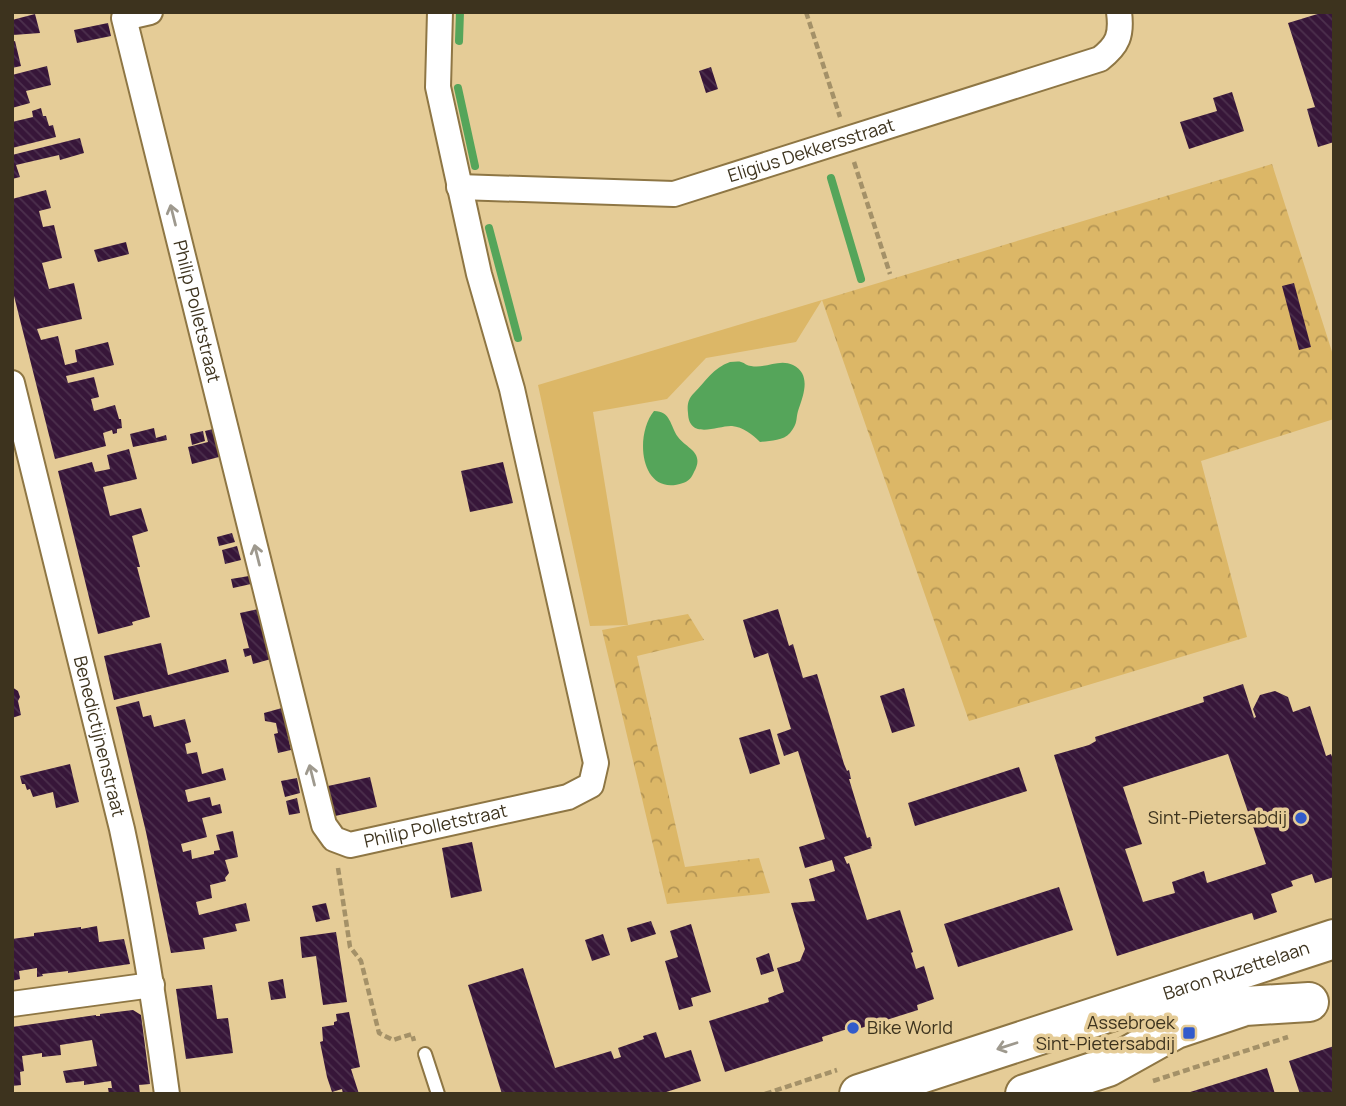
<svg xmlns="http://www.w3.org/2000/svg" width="1346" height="1106" font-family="Manrope,sans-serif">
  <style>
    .green { fill: #dcb767 }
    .forest { fill: url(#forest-crowns) }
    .water { fill: #55a55a }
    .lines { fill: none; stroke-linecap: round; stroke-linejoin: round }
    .stream { stroke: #55a55a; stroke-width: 8 }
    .building { fill: url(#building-back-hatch); fill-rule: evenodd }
    .lane-casing { stroke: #8e7644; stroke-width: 16 }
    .street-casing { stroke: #8e7644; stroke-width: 28 }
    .primary-casing { stroke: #8e7644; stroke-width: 42 }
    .path { stroke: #a49168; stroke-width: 4.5; stroke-dasharray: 7 3.5; stroke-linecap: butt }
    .lane { stroke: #fff; stroke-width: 12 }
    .street { stroke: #fff; stroke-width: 24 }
    .primary { stroke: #fff; stroke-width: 38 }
    .oneway { stroke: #9e998e }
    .poi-dot { fill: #325bcb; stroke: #e5cc97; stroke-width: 2.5 }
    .labels { text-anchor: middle; stroke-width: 7; stroke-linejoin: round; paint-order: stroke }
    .street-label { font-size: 18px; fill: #3d331e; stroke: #e5cc97 }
    .poi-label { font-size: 18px; fill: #3d331e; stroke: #e5cc97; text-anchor: end }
  </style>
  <defs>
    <pattern id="forest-crowns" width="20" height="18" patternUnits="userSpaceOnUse" patternTransform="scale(1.75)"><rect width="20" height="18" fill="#dcb767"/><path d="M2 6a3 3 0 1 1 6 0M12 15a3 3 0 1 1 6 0" fill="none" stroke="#b49554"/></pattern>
    <pattern id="building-back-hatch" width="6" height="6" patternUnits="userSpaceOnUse" patternTransform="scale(1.75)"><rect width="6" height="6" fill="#371639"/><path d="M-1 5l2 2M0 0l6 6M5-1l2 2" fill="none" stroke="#4c304d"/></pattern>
  </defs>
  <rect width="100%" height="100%" fill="#e5cc97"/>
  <!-- green -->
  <path class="green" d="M822,300L796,342L706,358L667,399L593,412L628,625L590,626L538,385Z"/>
  <!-- forest -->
  <path class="forest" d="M1272,164L1334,358V419L1201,461L1247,637L969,721L822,300Z
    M688,614L704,640L637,656L685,867L759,858L770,893L667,904L602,630Z"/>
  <!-- water -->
  <path class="water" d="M730,362C734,362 738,361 741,362C745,363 747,366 751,366C766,369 779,358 793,365C811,374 804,394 799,408C795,419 799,422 790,433C783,441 769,441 760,442C752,434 743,427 732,426C719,425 689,441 688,413C687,405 688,399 694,393C706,381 713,368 730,362Z
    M654,411C671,411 670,426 678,437C687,449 705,452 694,472C692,477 689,481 683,483C640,498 634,435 654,411Z"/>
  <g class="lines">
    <!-- stream -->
    <path class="stream" d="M459,41L460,12
      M458,88L475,166
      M831,178L861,279
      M489,228L518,338"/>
  </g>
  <!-- building -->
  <path class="building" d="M1324,12H1334V142L1318,147L1307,109L1315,107L1288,23Z
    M35,14L40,33L13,35L12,20Z
    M108,23L111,36L77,43L74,30Z
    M15,41L21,66L12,68V42Z
    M47,66L51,85L26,91L30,103L12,108V75Z
    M711,67L718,89L706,93L699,71Z
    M1232,92L1244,131L1189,149L1180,122L1217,111L1213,98Z
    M41,108L43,116H46L49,126L53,125L56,137L12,148V122L33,117L32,111Z
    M80,138L84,153L60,160L59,155L16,165L20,177L12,179V155Z
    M46,190L51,208L39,211L43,227L54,225L62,258L42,263L49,289L74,283L82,319L37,329L41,340L58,336L65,365L77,362L75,350L108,342L114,365L66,376L68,383L94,377L99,397L91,399L94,411L115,405L119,419H121L122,428L117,429V433L113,434L112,430L103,433L106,446L55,459L12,288V199Z
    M126,242L129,254L98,262L94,250Z
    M1294,283L1311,347L1299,350L1282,286Z
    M154,428L156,438L166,435L167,440L133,447L130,434Z
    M213,429L219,457L192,464L188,447L208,442L205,431Z
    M203,431L205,441L192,445L190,434Z
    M129,449L137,479L103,487L110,516L141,508L148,531L132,536L140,567H137L150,617L132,622L133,625L98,634L58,471L92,462L95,472L110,469L107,455Z
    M503,462L513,503L470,512L461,471Z
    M232,533L235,542L219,546L217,537Z
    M237,546L241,560L225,564L222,550Z
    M249,576L251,584L233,588L231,579Z
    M258,609L271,659L253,664L251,655L245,657L243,649L249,648L240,613Z
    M778,609L789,646L793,644L803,678L817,674L844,764L847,771L849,770L851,779H849L867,838L870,837L872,846L870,847L872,848L844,857L847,864L849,863L867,920L900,910L913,952L911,953L916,969L924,966L934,999L917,1005L918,1010L861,1028L860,1025L822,1037L823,1041L725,1072L709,1021L769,1002L768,998L784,992L777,968L800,961L805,949L791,903L815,901L809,879L835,871L832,860L805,868L799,847L825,839L798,751L784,756L777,734L791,729L768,653L754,658L743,620Z
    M161,643L168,675L226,659L229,672L114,700L104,656Z
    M1243,684L1254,718L1256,717L1253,709L1260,695L1275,691L1288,697L1293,712L1310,706L1326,756L1331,754L1334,762V877L1315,883L1312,874L1291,881L1293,886L1271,894L1277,912L1254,920L1252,913L1117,956L1054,755L1089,745L1096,741L1095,737L1204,702L1203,697ZM1228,754L1266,864L1207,883L1204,871L1172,882L1175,893L1143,902L1125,849L1142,844L1123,787Z
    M12,687L18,691L20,697L18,701L21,715L12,718Z
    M904,688L915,726L892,733L880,696Z
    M139,701L143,717L151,715L154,727L185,719L191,742L185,744L187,754L197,752L202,774L223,768L226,780L185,790L188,802L210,797L212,806L220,804L222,813L202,818L207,837L181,844L183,852L191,850L192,859L214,854V851L220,850L216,835L233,831L238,857L225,860L229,873L225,878L226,881L210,885L212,898L196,902L199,915L246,903L250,921L235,924L237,931L203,938L205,949L171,953L146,832L116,707Z
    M282,708L291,750L278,753L274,734L278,733L276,723L265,721L264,713Z
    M770,729L780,764L750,774L739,738Z
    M70,764L79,802L56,808L53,792L33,797L30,789L27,790L25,784H22L20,776Z
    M1019,767L1027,791L915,826L908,803Z
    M370,777L377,807L335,816L328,786Z
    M297,778L300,793L285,797L281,781Z
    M297,798L300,813L289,815L286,801Z
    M472,842L482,891L451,898L442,848Z
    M1059,887L1073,930L958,967L944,924Z
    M326,903L330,919L316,922L312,906Z
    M651,921L656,934L631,942L627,928Z
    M691,924L711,992L691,998L693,1006L679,1010L665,961L678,957L670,931Z
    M97,926L99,942L124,939L130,964L68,973V971L42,974L43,976L37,977V968L19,971L20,979L12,981V939L34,936V933L81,927V929Z
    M336,932L347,1002L323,1005L316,956L302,958L300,937Z
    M603,934L610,955L592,961L585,940Z
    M769,953L774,971L761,975L756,958Z
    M523,968L555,1068L611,1051L614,1059L621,1057L618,1048L644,1039L643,1036L656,1032L665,1058L691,1050L701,1081L660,1094H502L468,985Z
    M283,979L286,998L271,1000L268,982Z
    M212,985L217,1019L228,1018L233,1053L186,1059L176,989Z
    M133,1010L141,1015L150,1084L139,1085L140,1094H109L108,1088H112L111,1081L84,1085V1081L66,1083L63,1071L97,1066L92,1040L60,1045L61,1055L42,1057V1053L22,1056L24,1071L20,1072L21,1085L12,1086V1027L96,1015V1016H100V1014Z
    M349,1012L360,1067L351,1069L359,1094H343L342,1089L332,1092L327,1077L320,1042L323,1041L322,1027L334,1025V1022L337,1021L336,1014Z
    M1334,1046V1094H1300L1289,1061Z
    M1267,1068L1275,1094H1187V1093Z"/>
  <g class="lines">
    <defs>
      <path id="lane" d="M425,1054L438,1094"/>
      <g id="street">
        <path id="s1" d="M150,12L124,18L324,825L334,839L350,845L568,797L591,785L596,763L512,389L479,274L438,87L440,12"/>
        <path id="s2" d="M459,187L674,194L1100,59C1118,45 1122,35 1119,12"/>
        <path id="s3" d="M12,383L122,829C141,917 155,1005 167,1094"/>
        <path d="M12,1004L152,985"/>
      </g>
      <g id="primary">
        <path id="s4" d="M859,1094L1334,939"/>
        <path d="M1025,1094L1108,1067L1176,1029L1245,1006L1309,1002"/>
      </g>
    </defs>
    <!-- lane casing -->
    <use href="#lane" class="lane-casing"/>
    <!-- street casing -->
    <use href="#street" class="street-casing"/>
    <!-- primary casing -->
    <use href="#primary" class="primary-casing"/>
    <!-- path -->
    <path class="path" d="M806,12L840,117
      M854,162L890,274
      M338,868L350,947L361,961L379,1033L393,1040L412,1034L414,1041
      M1153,1081L1288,1037
      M765,1094L837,1070"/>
    <!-- lane -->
    <use href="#lane" class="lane"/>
    <!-- street -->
    <use href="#street" class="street"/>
    <!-- primary -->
    <use href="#primary" class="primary"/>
  </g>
  <!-- one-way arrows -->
  <defs><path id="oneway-shaft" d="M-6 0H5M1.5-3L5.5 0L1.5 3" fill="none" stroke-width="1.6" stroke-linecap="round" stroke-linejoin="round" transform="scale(1.75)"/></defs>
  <g class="oneway">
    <use href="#oneway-shaft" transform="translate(173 215) rotate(-104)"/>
    <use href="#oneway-shaft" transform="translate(257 555) rotate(-104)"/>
    <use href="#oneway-shaft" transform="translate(312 775) rotate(-104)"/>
    <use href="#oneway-shaft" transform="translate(1007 1046) rotate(162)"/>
  </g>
  <!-- markers -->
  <g class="poi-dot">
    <circle cx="1301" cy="818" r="7"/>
    <circle cx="853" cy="1028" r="7"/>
    <rect x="1182" y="1026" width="14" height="14" rx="3.5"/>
  </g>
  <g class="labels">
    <!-- street labels -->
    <g class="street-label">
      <text dy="6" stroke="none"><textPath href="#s2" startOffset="359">Eligius Dekkersstraat</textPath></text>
      <text dy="6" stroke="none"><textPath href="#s1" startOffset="329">Philip Polletstraat</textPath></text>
      <text dy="6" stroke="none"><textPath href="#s3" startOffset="364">Benedictijnenstraat</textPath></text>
      <text dy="6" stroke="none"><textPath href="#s1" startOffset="980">Philip Polletstraat</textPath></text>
      <text dy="6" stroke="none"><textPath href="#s4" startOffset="397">Baron Ruzettelaan</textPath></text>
    </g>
    <!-- poi labels -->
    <g class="poi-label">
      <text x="1287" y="824">Sint-Pietersabdij</text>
      <text x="1175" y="1029">Assebroek<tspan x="1175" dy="21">Sint-Pietersabdij</tspan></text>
      <text x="867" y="1034" text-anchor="start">Bike World</text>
    </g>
  </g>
  <!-- border -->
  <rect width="1346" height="1106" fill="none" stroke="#3d331e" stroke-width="28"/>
</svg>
